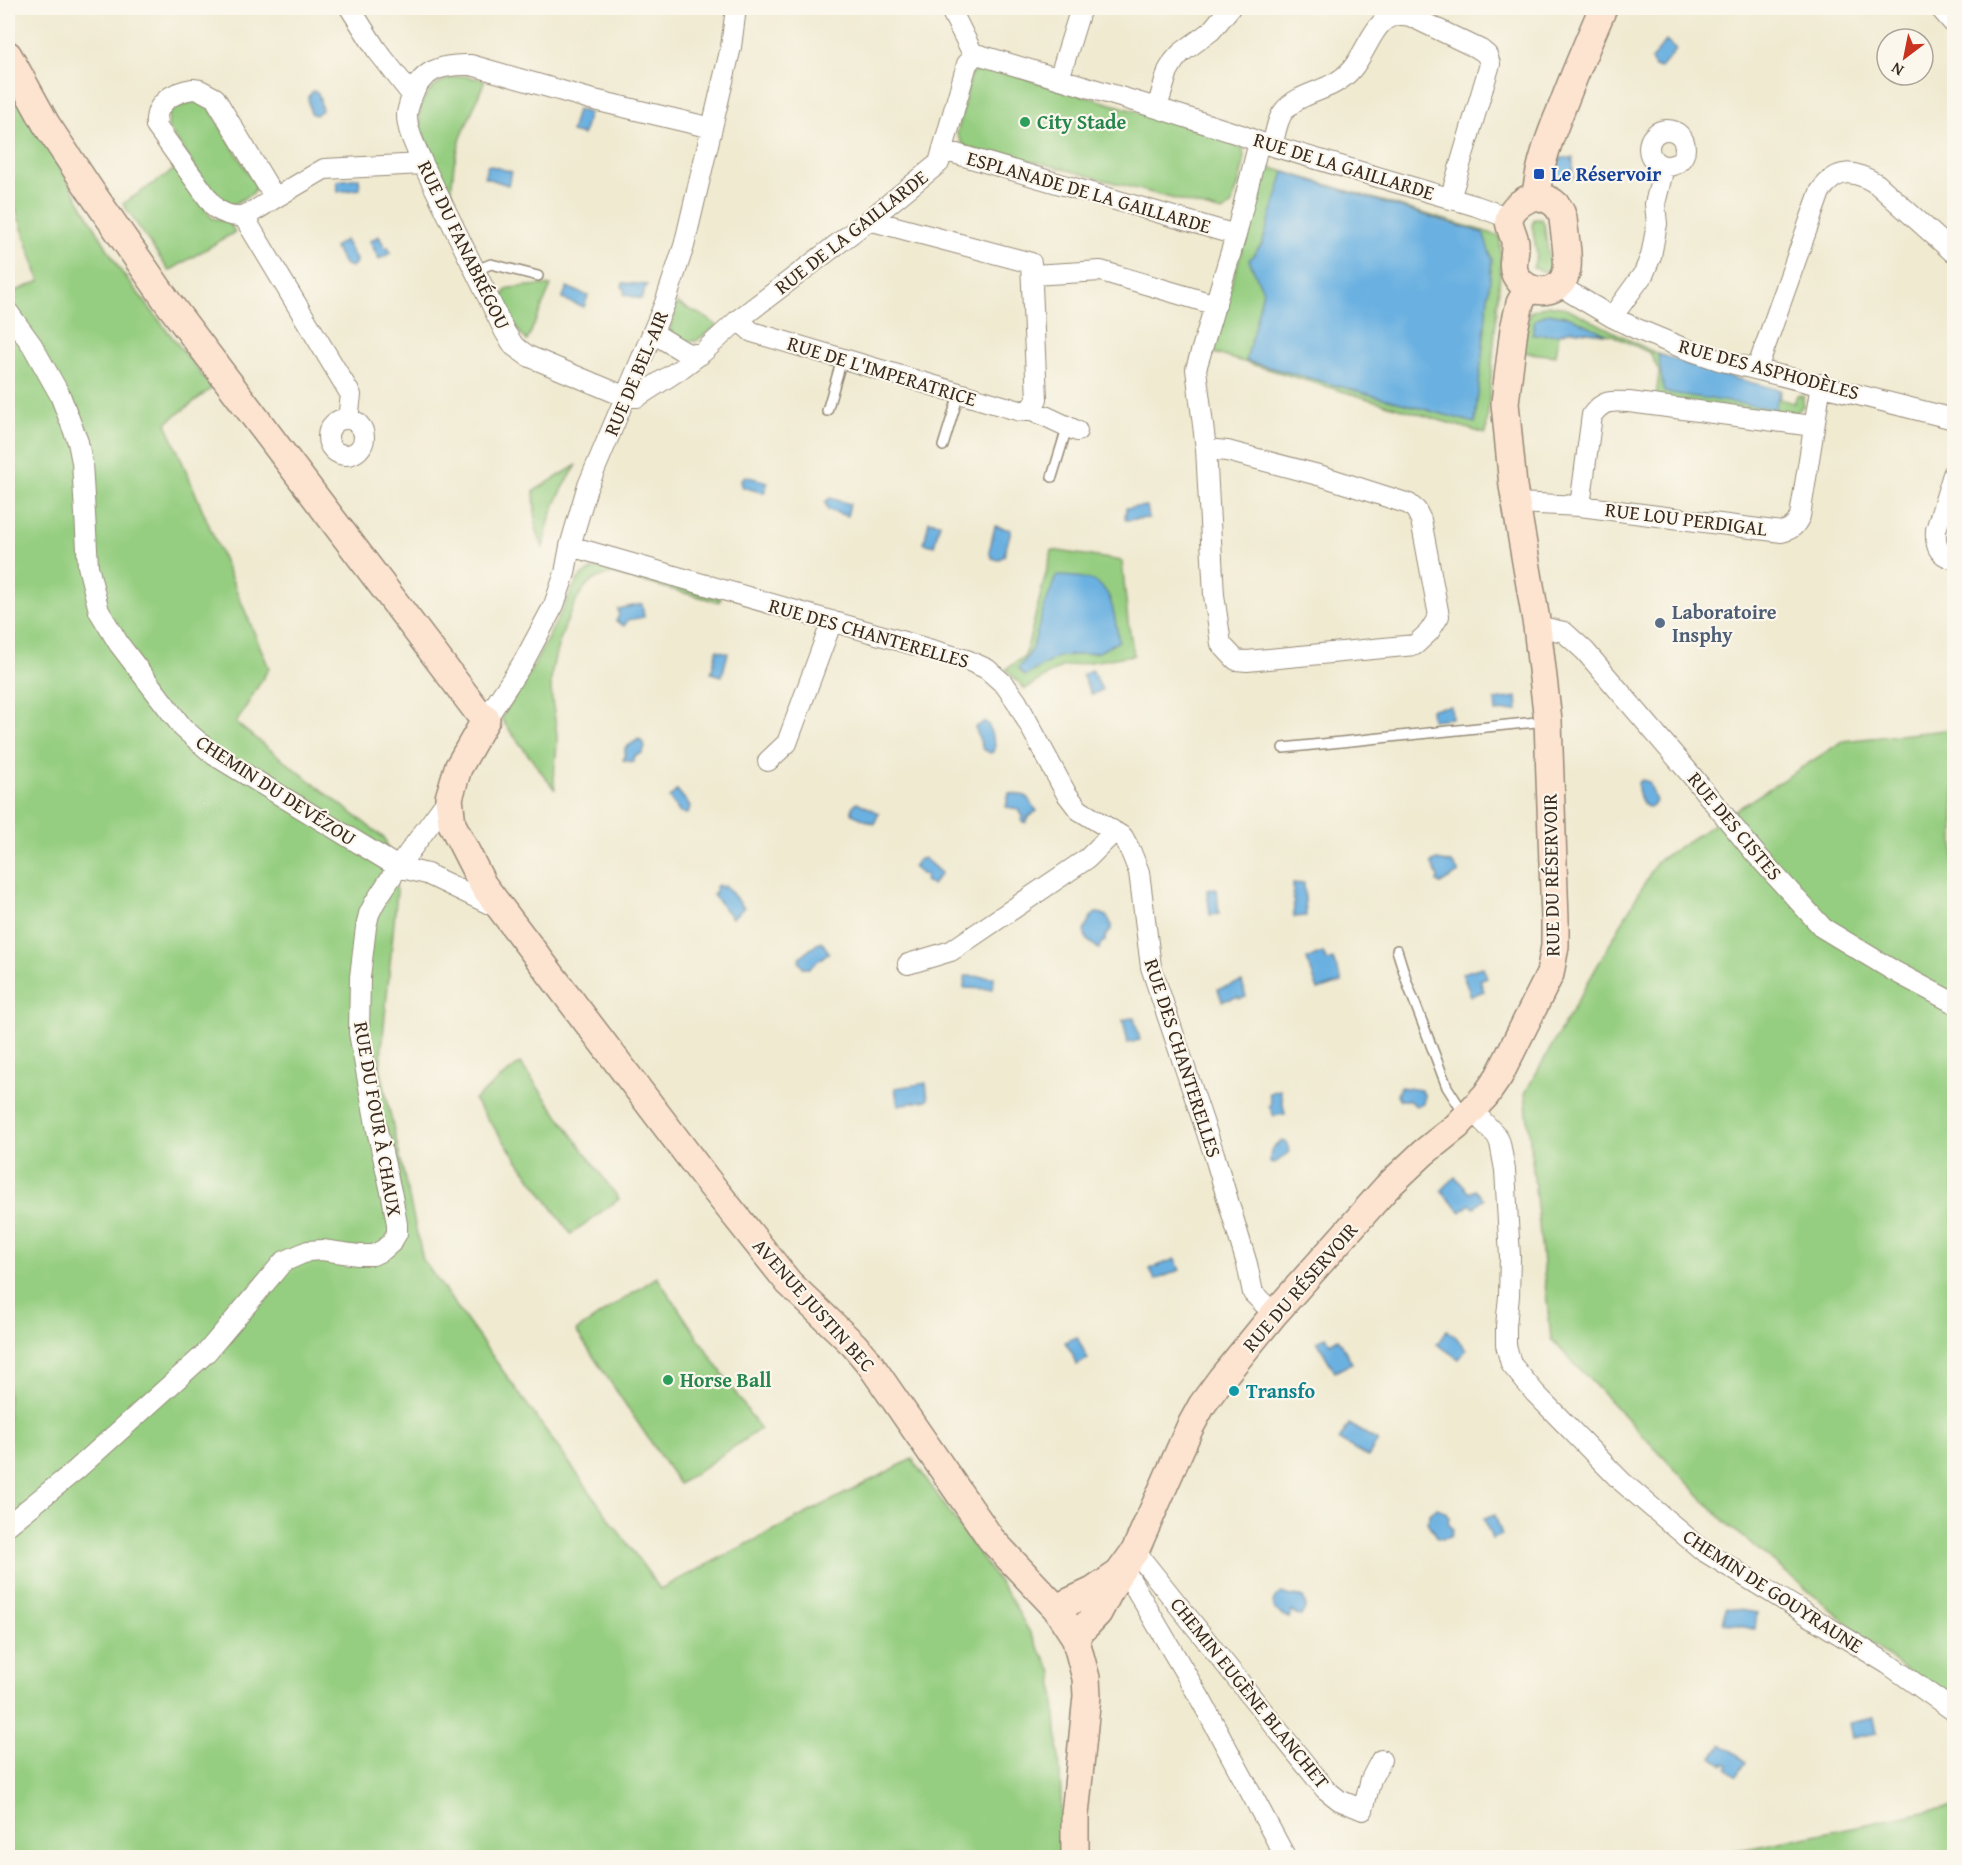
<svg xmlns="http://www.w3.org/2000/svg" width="1962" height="1865" font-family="'Gentium Book Plus',serif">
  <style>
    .green { fill: #95ce80; stroke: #687c4f; stroke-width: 1.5 }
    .water { fill: #6bb1e1; stroke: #536e80; stroke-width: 1.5 }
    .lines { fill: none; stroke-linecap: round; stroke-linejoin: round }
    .lane-casing { stroke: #968a78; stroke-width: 12 }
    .street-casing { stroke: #968a78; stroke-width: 22 }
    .secondary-casing { stroke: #968a78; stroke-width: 30 }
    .lane { stroke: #fff; stroke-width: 9 }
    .street { stroke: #fff; stroke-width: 20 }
    .secondary { stroke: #fde4d1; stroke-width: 27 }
    .leisure-dot { fill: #2e9e5b; stroke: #fbf7ec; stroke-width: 2 }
    .transit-dot { fill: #1a4fb4; stroke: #fbf7ec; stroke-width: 2 }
    .service-dot { fill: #5c6f8a; stroke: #fbf7ec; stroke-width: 2 }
    .culture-dot { fill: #0f9aa8; stroke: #fbf7ec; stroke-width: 2 }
    .labels { text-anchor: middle; stroke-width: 4.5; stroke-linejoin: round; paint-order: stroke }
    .leisure-label { font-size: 20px; font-weight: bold; fill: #27864d; stroke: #fbf7ec; text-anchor: start }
    .street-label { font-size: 20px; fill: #3b2a1e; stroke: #fbf7ec }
    .transit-label { font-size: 20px; font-weight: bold; fill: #164399; stroke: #fbf7ec; text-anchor: start }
    .service-label { font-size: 20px; font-weight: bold; fill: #4e5e75; stroke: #fbf7ec; text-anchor: start }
    .culture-label { font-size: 20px; font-weight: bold; fill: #0d838f; stroke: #fbf7ec; text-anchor: start }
  </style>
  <rect width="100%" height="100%" fill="#fbf7ec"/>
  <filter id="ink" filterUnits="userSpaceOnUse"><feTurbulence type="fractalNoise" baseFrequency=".0167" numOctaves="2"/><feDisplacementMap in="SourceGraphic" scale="12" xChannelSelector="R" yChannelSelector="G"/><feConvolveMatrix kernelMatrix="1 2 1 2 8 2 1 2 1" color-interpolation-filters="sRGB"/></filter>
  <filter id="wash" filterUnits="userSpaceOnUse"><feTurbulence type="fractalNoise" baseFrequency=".008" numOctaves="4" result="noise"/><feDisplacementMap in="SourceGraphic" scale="24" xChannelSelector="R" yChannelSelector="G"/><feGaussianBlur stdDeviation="1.35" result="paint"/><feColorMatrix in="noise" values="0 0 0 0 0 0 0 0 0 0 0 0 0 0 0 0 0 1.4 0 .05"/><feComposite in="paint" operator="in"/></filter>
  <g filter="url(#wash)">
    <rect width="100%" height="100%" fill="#f0ead1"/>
    <!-- green -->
    <path class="green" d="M984,67L994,69L1232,140L1243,148L1244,162L1239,183L1231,206L1222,212L1053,166L1033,161L1013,162L964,146L957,134L971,74Z
      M464,76L485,80L461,138L454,164L451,193L422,132C411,102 435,77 464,76Z
      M8,79L120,270L212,388L166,423L269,668L236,723L385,839L397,891L380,1068L423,1260L660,1589L912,1459L1010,1598L1053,1673L1060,1772L1063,1857H8V290L11,293L40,281L8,187Z
      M195,100L208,105L256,186L253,193L229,207L218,201L168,128L169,112Z
      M1268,167L1500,236L1501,262L1486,434L1210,352Z
      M175,169L212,218L228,221L235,232L169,271L123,204Z
      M1534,219H1541L1544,223L1550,267L1546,272L1533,268L1537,255L1532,225Z
      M540,285L551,286L527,341L513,324L502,301L506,290L509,288Z
      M677,303C690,311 707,315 717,326L696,341H678L671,334L670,329Z
      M1548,305L1567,308L1655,353L1722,375L1781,391L1779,399L1794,403L1797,395L1803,396V406L1794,415L1656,398L1659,372L1650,353L1612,335L1571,330L1559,334L1556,356L1521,352L1530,312Z
      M577,465C558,494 549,513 543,548L536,528L534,491Z
      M1052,550L1122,561L1128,622L1134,655L1061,667L1025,689L1006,669L1025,656Z
      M606,567L721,598L719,602L614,574C605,575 596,577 589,583C572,599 552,657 551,681C550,701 557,720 557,740C557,758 552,773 555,790L501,719L532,669L577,581C586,570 593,569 606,567Z
      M1954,729V1704L1892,1660L1725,1522L1551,1339L1525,1093L1657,861L1843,741Z
      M520,1063L619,1199L571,1234L474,1100Z
      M657,1277L760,1429L679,1484L576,1331Z
      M1954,1806V1857H1695L1751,1848Z"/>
    <!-- water -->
    <path class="water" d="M1666,41L1676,50L1661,68L1655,67L1651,60Z
      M313,91L317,92L319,95L322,110L316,115L312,114L310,111L308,97Z
      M577,110L589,113L583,135L571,132Z
      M1557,158H1573V178H1557Z
      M488,165L512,172L508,185L484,177Z
      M1284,172L1483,233L1492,259L1475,423L1246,361L1263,291L1249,260L1262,244Z
      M359,178L360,189L338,192L337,181Z
      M379,236L385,248L388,247L391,253L379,259L370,241Z
      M345,240L356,260L355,264L351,267L344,264L334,247Z
      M623,283L647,285L641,299L624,294L625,290L622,287Z
      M567,287L588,296L584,307L562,299Z
      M1548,313L1570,317L1606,334L1571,330L1559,334L1532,335L1535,320Z
      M1658,354L1722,375L1780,390L1775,409L1664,392Z
      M745,476L768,482L764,493L742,487L741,479Z
      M830,498L850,504L847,516L828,510L825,502Z
      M1147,506L1149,518L1126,520L1125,519L1126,508Z
      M929,521L940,523L934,546L924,543Z
      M995,526L1011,530L1004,556L998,560L992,558L989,552Z
      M1056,576C1112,576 1110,593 1119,641L1099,652L1057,657L1025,676L1018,668C1034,652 1034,642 1040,621C1044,606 1051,591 1056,576Z
      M642,604L644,617L628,620L624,626L616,621L619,615L618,609Z
      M717,650L728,653L722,676L711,673Z
      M1092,670L1102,690L1092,695L1082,675Z
      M1517,697L1518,710L1496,712L1495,700Z
      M1451,706L1452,718L1432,720L1431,709Z
      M985,722L988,724L995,745L993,752L990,753L983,749L975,727Z
      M639,739L644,744L645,748L642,753L633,757V762L623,760L625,756V748Z
      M1642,780L1649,782L1656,801L1653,806L1648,807C1641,804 1637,791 1638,783Z
      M677,790L690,806L688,814L680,813L669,798Z
      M1009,793L1026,796L1037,811L1028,817L1026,823L1022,821L1023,816L1018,809L1006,807Z
      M857,802L879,813L874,824L852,814V807Z
      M924,858L941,873L932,885L925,881L926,875L921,874L913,867L918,860Z
      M1437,860L1452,863L1459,873L1440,884L1437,882L1438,877L1431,863Z
      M1304,883L1306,916L1294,917L1293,884Z
      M719,885L722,888L725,885L744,908L732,918L713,895L716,892L715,887Z
      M1217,889L1219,914L1210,915L1207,890Z
      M1096,913C1107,913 1112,921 1111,930L1105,937V941L1101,943L1099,949L1087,940L1084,931L1091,917Z
      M821,941L829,952L809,968H803L799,962L800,957Z
      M1323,953L1327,961L1333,959L1342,982L1318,990L1307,959Z
      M1483,967L1487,977L1480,980L1484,991L1471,996L1462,973Z
      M965,976L994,977L993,989L964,988Z
      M1242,982L1246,997L1239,999L1238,997L1222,1001L1218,989Z
      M1134,1017L1140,1040L1128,1043L1123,1020Z
      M926,1083L928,1100L898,1105L895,1088Z
      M1400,1087L1421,1090L1425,1096L1423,1103L1416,1106L1408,1100H1400L1397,1095Z
      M1280,1090L1285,1114L1274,1116L1269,1106L1271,1103L1269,1093Z
      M1283,1141L1288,1144L1289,1152L1274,1164L1270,1163C1270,1152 1270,1147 1283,1141Z
      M1455,1177L1470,1193L1475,1190L1484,1199L1474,1208L1470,1204L1461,1212L1441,1191Z
      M1175,1259L1180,1270L1155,1280L1150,1269Z
      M1447,1330L1456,1337L1466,1350L1459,1359L1437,1344Z
      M1077,1337L1088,1359L1076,1365L1072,1353L1065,1342Z
      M1326,1337L1330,1343L1338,1338L1352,1363L1335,1372L1317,1341Z
      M1349,1424L1378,1441L1368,1457L1339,1440Z
      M1437,1508L1445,1511L1449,1517L1448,1523L1453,1529L1451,1536L1443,1539L1438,1538L1428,1522L1430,1514Z
      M1495,1515L1502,1535L1492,1539L1484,1519Z
      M1281,1593L1291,1596L1303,1597L1306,1607L1301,1616L1296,1615L1293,1611L1289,1618C1277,1613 1265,1604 1281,1593Z
      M1726,1608L1757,1613L1755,1629L1723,1623Z
      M1874,1718L1877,1733L1852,1738L1849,1723Z
      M1721,1744L1746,1762L1737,1776L1727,1769L1729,1765L1725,1763L1724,1765L1713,1757Z"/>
  </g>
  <g filter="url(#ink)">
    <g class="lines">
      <defs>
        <path id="lane" d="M476,270L491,264L538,276
          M827,411L842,359
          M943,446L959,394
          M1052,477L1067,428
          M1283,748L1546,721
          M1397,950L1408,985L1447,1087L1465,1115"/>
        <path id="street" d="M350,8L376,49L412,95
          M950,8L974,56
          M1940,8L1954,24
          M1059,79L1081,8
          M193,89L200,90L215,98L275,198C252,212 241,225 215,208L156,126C154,103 173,92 193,89Z
          M1157,108L1168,71L1174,61L1181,53L1211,31L1230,8
          M712,128L590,99L471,65C441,64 419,70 410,102C409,106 407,111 407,115C407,132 417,149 423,164L505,332L514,346L528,356L626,397H637L679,370L703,352L738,320L869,220L939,163L967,64L974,56L980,55L1157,108L1241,135L1259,142L1476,206L1501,215L1509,220
          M1649 148a18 18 0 1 1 36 0a18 18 0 1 1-36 0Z
          M1272,146C1275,136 1277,119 1284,111C1301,90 1331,93 1351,70C1371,48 1374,8 1410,16L1481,50L1487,55L1490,64L1450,199
          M943,150L1236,235
          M275,198L324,169L423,164
          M244,217L351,395L348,419
          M869,220L1031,263L1037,399L1030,409
          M1032,275L1101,271L1216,305
          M1558,285L1612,317L1637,329L1683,348L1719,360L1954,419
          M8,312L32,345L60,395L78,442L82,462L88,566L99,611L119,644L183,728L214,755L398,867L427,874L498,908
          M1612,317L1644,273L1651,256L1657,224L1655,204L1664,167
          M738,320L752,332L1020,411L1030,409L1077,431
          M653,333L686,353L700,355
          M1757,369L1820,192C1837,167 1854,170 1877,184L1954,253
          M328 437a18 18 0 1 1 36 0a18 18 0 1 1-36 0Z
          M1206,449L1227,451L1322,476L1409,504L1416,510L1421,520L1439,616L1429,632L1415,645L1247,661L1236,660L1221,644L1214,595L1206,449L1196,369L1236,235L1259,142
          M1954,471L1936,530C1935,546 1938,555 1954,559
          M1516,503L1580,506L1782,532C1792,529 1796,525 1800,516L1821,384
          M1580,506L1592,415C1603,400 1611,401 1629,402L1813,426
          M570,546L967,660L987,669L1005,685L1017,702L1066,793L1079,810L1123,837L1131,852L1139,872L1151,967L1214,1154L1247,1264L1253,1293L1274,1314
          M1537,626L1564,632L1585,651L1692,776L1754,852L1823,928L1894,971L1954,1003
          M486,719L524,661L554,605L565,573L570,546L587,488L665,303L684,246L731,47L736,8
          M768,761L787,743L832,621
          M908,964L951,951L1088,858L1109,837L1112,830
          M1472,1110L1497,1136L1500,1143L1505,1170L1510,1257L1509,1296L1506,1326V1345L1511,1364L1535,1393L1621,1481L1702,1550L1888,1664L1954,1711
          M8,1525L76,1470L206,1353L283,1262L308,1251L322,1250L358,1255H373L383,1250L391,1243L397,1233V1224L392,1196L377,1130L359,1033L360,977L366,927L369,914L375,902L398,867L449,798
          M1135,1551L1325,1789L1339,1800L1363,1810L1371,1779L1381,1760
          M1123,1567L1201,1700L1286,1858"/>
        <path id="secondary" d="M8,55L46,124L94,196L167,301L478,712L486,719L458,768L449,798L452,824L483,885L707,1180L789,1283L854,1345L870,1364L991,1539L1056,1608L1075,1637L1086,1678L1087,1696L1075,1815V1858
          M1536,196C1550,199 1559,203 1563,218C1564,231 1570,262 1566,273C1559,298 1525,295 1515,274C1511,265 1516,252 1515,242C1514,235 1509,227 1509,220C1511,207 1525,199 1536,196Z
          M1536,196C1539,165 1550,136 1562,107C1575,73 1589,40 1603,8
          M1056,1608L1093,1591L1118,1574
          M1075,1637L1098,1613L1119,1573L1135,1551L1190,1427L1202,1405L1221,1379L1274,1314L1387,1187L1423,1153L1457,1126L1486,1095L1499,1076L1550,974L1555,946V920L1548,721L1537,626L1513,486L1505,403L1514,329L1520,303L1528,288"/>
      </defs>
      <!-- lane casing -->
      <use href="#lane" class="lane-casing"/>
      <!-- street casing -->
      <use href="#street" class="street-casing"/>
      <!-- secondary casing -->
      <use href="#secondary" class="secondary-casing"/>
      <!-- lane -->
      <use href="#lane" class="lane"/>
      <!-- street -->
      <use href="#street" class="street"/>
      <!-- secondary -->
      <use href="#secondary" class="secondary"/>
    </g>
  </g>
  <!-- markers -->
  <g class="leisure-dot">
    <circle cx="1025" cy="122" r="6"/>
    <circle cx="668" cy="1380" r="6"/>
  </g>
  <rect class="transit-dot" x="1533" y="168" width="12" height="12" rx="3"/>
  <circle class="service-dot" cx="1660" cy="623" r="6"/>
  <circle class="culture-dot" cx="1234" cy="1391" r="6"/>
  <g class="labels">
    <!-- leisure labels -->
    <g class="leisure-label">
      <text x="1037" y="129">City Stade</text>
      <text x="680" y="1387">Horse Ball</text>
    </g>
    <!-- street labels -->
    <g class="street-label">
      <text transform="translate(1344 166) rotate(17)" y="7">RUE DE LA GAILLARDE</text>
      <text transform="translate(1089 192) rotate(16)" y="7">ESPLANADE DE LA GAILLARDE</text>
      <text transform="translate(851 232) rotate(-38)" y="7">RUE DE LA GAILLARDE</text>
      <text transform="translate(464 245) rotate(64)" y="7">RUE DU FANABRÉGOU</text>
      <text transform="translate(1769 369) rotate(15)" y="7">RUE DES ASPHODÈLES</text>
      <text transform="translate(882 371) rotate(17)" y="7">RUE DE L'IMPERATRICE</text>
      <text transform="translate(636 373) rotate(-67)" y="7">RUE DE BEL-AIR</text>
      <text transform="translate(1686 519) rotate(7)" y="7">RUE LOU PERDIGAL</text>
      <text transform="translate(869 633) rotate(16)" y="7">RUE DES CHANTERELLES</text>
      <text transform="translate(276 790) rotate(33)" y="7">CHEMIN DU DEVÉZOU</text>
      <text transform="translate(1735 826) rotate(50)" y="7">RUE DES CISTES</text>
      <text transform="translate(1551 875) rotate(-91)" y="7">RUE DU RÉSERVOIR</text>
      <text transform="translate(1183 1058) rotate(72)" y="7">RUE DES CHANTERELLES</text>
      <text transform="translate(378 1119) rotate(80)" y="7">RUE DU FOUR À CHAUX</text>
      <text transform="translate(1300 1287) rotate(-49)" y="7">RUE DU RÉSERVOIR</text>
      <text transform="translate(814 1305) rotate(48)" y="7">AVENUE JUSTIN BEC</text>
      <text transform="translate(1773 1591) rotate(33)" y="7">CHEMIN DE GOUYRAUNE</text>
      <text transform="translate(1250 1693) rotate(51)" y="7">CHEMIN EUGÈNE BLANCHET</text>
    </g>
    <!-- transit labels -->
    <g class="transit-label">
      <text x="1551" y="181">Le Réservoir</text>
    </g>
    <!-- service labels -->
    <g class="service-label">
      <text x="1672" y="619">Laboratoire<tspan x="1672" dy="23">Insphy</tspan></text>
    </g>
    <!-- culture labels -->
    <g class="culture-label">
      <text x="1246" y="1398">Transfo</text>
    </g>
  </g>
  <!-- margin -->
  <rect width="1962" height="1865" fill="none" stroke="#fbf7ec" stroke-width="30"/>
  <!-- north arrow -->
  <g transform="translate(1905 57) rotate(212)"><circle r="28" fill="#fbf7ec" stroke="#aea59a" stroke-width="1.5"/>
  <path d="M0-4.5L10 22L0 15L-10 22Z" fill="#c8321e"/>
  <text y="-9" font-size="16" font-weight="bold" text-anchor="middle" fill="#3b2a1e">N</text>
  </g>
</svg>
